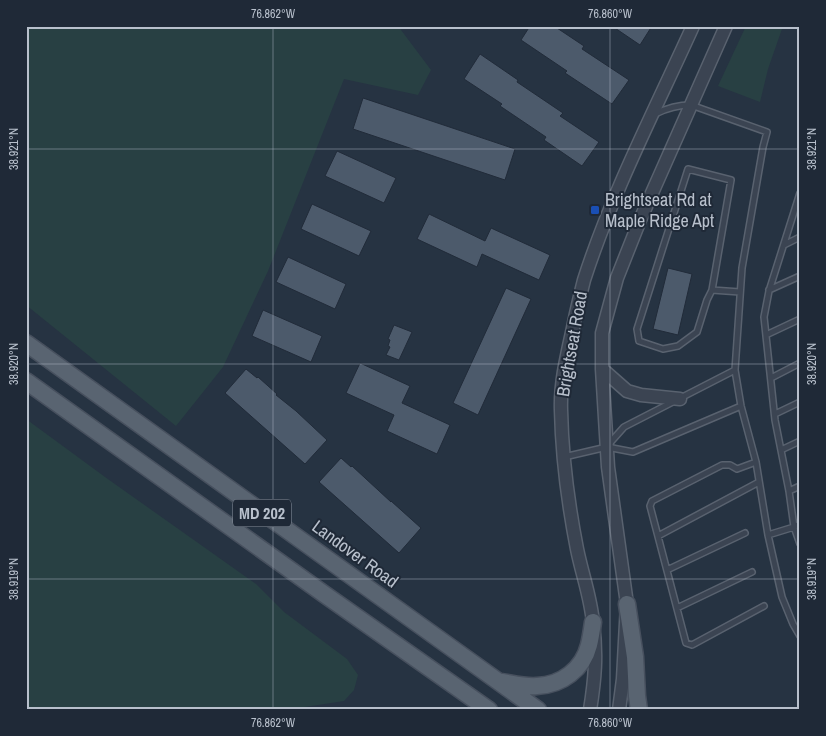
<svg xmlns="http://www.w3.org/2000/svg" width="826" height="736" font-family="'Archivo Narrow',sans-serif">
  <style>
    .green { fill: #284043 }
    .building { fill: #4c5a6b; stroke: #212b39 }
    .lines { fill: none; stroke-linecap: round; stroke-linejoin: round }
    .service-casing { stroke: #59626f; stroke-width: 8 }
    .tertiary-casing { stroke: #59626f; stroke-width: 15 }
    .primary-casing { stroke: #47505e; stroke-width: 19 }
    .service { stroke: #3b4452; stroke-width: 5 }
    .tertiary { stroke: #3b4452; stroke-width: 12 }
    .primary { stroke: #596471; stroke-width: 16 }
    .ticks { fill: none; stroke: #b8c0cc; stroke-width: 1; stroke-opacity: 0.45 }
    .transit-dot { fill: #1a4fb4; stroke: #1f2937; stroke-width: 2 }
    .labels { text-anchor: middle; stroke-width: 4; stroke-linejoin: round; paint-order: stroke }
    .shield { fill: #1f2937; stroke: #8a939f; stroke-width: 1 }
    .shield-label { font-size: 16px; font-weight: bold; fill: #b8c0cc }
    .poi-label { font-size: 18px; fill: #b8c0cc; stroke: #1f2937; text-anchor: start }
    .street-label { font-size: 18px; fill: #b8c0cc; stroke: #1f2937 }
    .neatline { fill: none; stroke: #b8c0cc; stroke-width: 2 }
    .ticks-label { font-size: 12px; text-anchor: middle; fill: #b8c0cc }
  </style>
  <rect width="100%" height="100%" fill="#263342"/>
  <!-- green -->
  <path class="green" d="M26,26H398L431,70L418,95L344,79L268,271L223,367L176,426L26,305Z
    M746,26H783L768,69L760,102L718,86Z
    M26,419L105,477L256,584L284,612L347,659L358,675L354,690L344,701L285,710H26Z"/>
  <!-- building -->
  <path class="building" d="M530,26H554L584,46L582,49L629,80L612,104L565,73L567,71L521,40Z
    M612,26H652L640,45Z
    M480,54L518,80L517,82L563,113L560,116L599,142L582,166L544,140L546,137L500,106L502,104L464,79Z
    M363,98L515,149L505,180L353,129Z
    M337,151L396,178L384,203L325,176Z
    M312,204L371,231L359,256L301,229Z
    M429,214L485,241L491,228L550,255L539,280L482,254L477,267L417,239Z
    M288,257L346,284L335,309L276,282Z
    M668,268L692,274L678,335L653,329Z
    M506,288L531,299L478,415L453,403Z
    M263,310L322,336L311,362L252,336Z
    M394,325L412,332L399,360L386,355L390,347L388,346L390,340L388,339Z
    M360,363L410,386L402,403L450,425L437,454L387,431L394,415L346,393Z
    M246,369L257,378L258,377L277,394L276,395L296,411L327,440L305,464L225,393Z
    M341,458L351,467L352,466L391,502V501L421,528L399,553L319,482Z"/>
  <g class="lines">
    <defs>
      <path id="service" d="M655,114C667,108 677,105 691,105L767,132L763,147L742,268L735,370L741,406L756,462L768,535L782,597L793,624L800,636
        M784,245L800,237
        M712,290L731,180L688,169L637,329L639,341L663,349L678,346L697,332L707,300L712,290L740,292
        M769,290L800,276
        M766,335L800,319
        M771,378L800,363
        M775,414L800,402
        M608,445L624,427L735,370
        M781,450L800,441
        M564,457L607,447L633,452L741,406
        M756,462L737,469L730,465H722L652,501L650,506L686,643L692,645L764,606
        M789,491L800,486
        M800,524L794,527L800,544
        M768,535L794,527L789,491L775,420L764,317L769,291L800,193
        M658,536L759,482
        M667,570L745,533
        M677,608L752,572"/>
      <path id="tertiary" d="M602,369L627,391L641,395L680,399
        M590,710C595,679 597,655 593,623C591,598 582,574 577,549C568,503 562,457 561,410C560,383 567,355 573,328C576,312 580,296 584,280C612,193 655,110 693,26
        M619,710L623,679L627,604L608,467L602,369V333L617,278L640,220L726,26"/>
      <path id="primary" d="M26,343L538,710
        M26,381L324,594L489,710
        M627,604L635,657L637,696L639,710
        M502,682C514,684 526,687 537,686C562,685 583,669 589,645C591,637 592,629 593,622"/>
    </defs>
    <!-- service casing -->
    <use href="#service" class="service-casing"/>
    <!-- tertiary casing -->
    <use href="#tertiary" class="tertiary-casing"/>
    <!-- primary casing -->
    <use href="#primary" class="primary-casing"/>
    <!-- service -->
    <use href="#service" class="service"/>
    <!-- tertiary -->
    <use href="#tertiary" class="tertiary"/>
    <!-- primary -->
    <use href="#primary" class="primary"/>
  </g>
  <!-- ticks -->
  <path class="ticks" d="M273,26V710M610,26V710M26,149H800M26,364H800M26,579H800"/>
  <!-- markers -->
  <rect class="transit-dot" x="590" y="205" width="10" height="10" rx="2.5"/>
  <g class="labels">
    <!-- shield labels -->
    <rect class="shield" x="233" y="499.5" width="58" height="27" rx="4"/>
    <g class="shield-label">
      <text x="262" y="519">MD 202</text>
    </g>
    <!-- poi labels -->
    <g class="poi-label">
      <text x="605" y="206">Brightseat Rd at<tspan x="605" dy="21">Maple Ridge Apt</tspan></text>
    </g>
    <!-- street labels -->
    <g class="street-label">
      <text transform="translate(572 344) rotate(-80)" y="6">Brightseat Road</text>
      <text transform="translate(355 554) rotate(36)" y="6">Landover Road</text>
    </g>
  </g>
  <!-- border -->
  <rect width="826" height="736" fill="none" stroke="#1f2937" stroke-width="55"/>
  <rect x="28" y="28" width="770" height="680" class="neatline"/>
  <g class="ticks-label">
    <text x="273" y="18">76.862°W</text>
    <text x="610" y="18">76.860°W</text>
    <text transform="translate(14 149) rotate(-90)" y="4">38.921°N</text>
    <text transform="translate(812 149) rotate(-90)" y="4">38.921°N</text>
    <text transform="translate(14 364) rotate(-90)" y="4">38.920°N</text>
    <text transform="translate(812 364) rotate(-90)" y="4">38.920°N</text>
    <text transform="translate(14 579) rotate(-90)" y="4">38.919°N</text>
    <text transform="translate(812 579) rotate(-90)" y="4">38.919°N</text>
    <text x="273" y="727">76.862°W</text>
    <text x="610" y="727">76.860°W</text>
  </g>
</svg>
